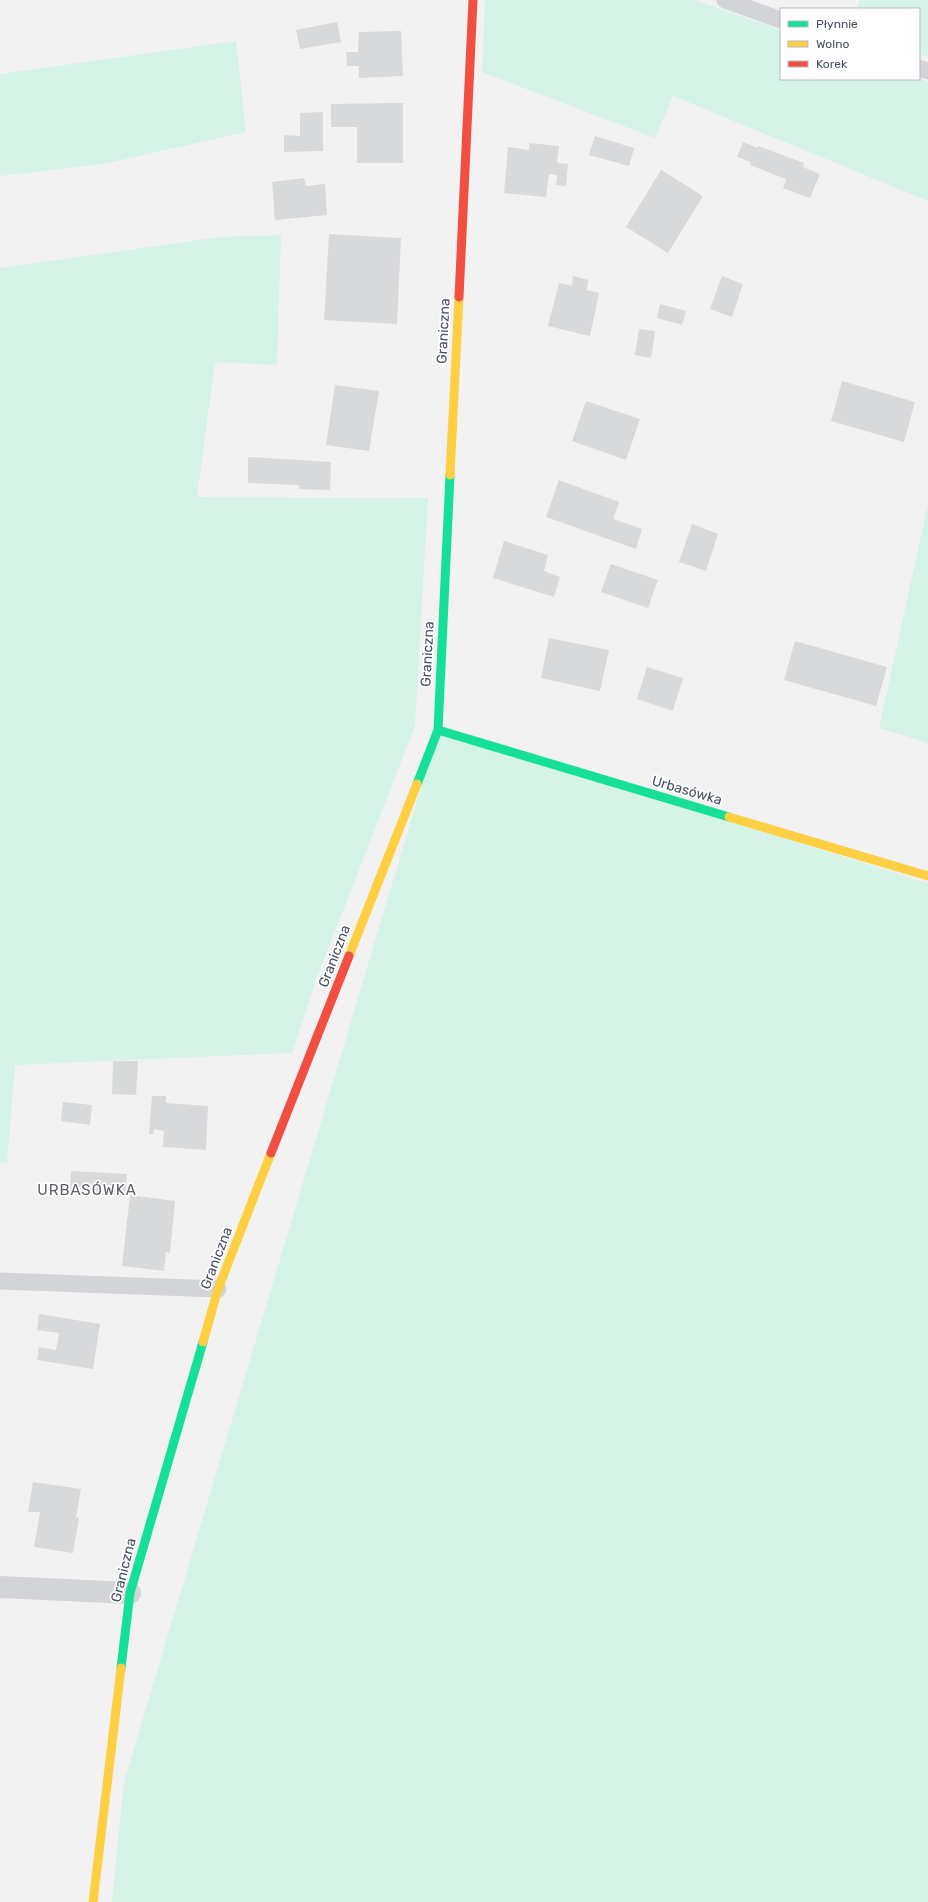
<svg xmlns="http://www.w3.org/2000/svg" width="928" height="1902" font-family="Rubik,sans-serif">
  <style>
    .green { fill: #d6f3e7 }
    .building { fill: #d8d9db }
    .lines { fill: none; stroke-linecap: round; stroke-linejoin: round }
    .lane { stroke: #d3d4d8; stroke-width: 17 }
    .street { stroke: #d3d4d8; stroke-width: 22 }
    .fast { stroke: #16e098; stroke-width: 9 }
    .slow { stroke: #ffcf43; stroke-width: 9 }
    .jam { stroke: #f24e42; stroke-width: 9 }
    .labels { text-anchor: middle; stroke-width: 3.5; stroke-linejoin: round; paint-order: stroke }
    .street-label { font-size: 14px; fill: #475061; stroke: #fff }
    .neighbourhood-label { font-size: 15px; letter-spacing: 1px; fill: #5d6067; stroke: #fff }
  </style>
  <rect width="100%" height="100%" fill="#f3f2f2"/>
  <!-- green -->
  <path class="green" d="M485,0H694L781,30V79L919,78L928,82V201L673,96L655,138L482,72Z
    M859,0H928V57L919,54V9H857Z
    M236,41L246,132L103,164L0,176V74Z
    M281,235L277,365L215,362L197,497L428,498L415,726L316,980L292,1053L15,1065L7,1163H0V268L220,237Z
    M928,504V743L879,728Z
    M438,730L928,883V1902H112L124,1782Z"/>
  <!-- building -->
  <path class="building" d="M337,22L341,42L300,49L296,30Z
    M401,31L403,76L359,78V66H347L346,52H358L359,32Z
    M403,103V163H357V127H331V104Z
    M323,112V151L284,152V135L300,136V113Z
    M595,136L634,148L629,166L589,155Z
    M743,142L758,148V146L804,163L803,167L820,174L810,198L783,188L786,179L750,165L751,162L737,157Z
    M529,143L559,146L557,163L568,164L566,186L556,185L557,175L549,174L546,197L504,193L508,147L529,150Z
    M661,170L703,196L668,253L626,227Z
    M304,178L306,186L325,184L327,215L275,220L272,182Z
    M329,234L401,238L397,324L324,320Z
    M573,276L588,280L587,290L599,293L590,336L548,326L559,283L572,286Z
    M722,276L743,284L732,317L710,309Z
    M660,304L686,311L682,325L657,318Z
    M639,329L655,331L651,358L635,355Z
    M842,381L915,402L904,442L831,421Z
    M335,385L379,391L369,451L326,445Z
    M586,401L640,419L626,460L572,441Z
    M248,457L331,462L330,490L299,489V485L248,483Z
    M559,480L619,502L613,519L642,529L636,549L546,517Z
    M692,524L718,534L706,571L679,562Z
    M504,541L548,555L544,571L560,577L554,597L493,578Z
    M611,564L658,580L648,608L601,592Z
    M549,638L609,650L600,691L541,678Z
    M795,641L887,667L876,706L784,680Z
    M647,667L683,678L673,711L637,699Z
    M113,1061H138L136,1095L112,1094Z
    M152,1096H166V1103L208,1106L206,1150L163,1147L164,1131L154,1129L153,1134H149Z
    M63,1102L92,1105L90,1125L61,1121Z
    M71,1171L127,1174L125,1196L70,1193Z
    M130,1195L175,1201L170,1253L166,1252L164,1271L122,1266Z
    M39,1314L100,1324L93,1369L37,1360L39,1347L56,1350L59,1333L37,1330Z
    M33,1482L81,1489L76,1517L79,1518L73,1553L34,1547L40,1512H28Z"/>
  <g class="lines">
    <!-- lane -->
    <path class="lane" d="M725,0L781,20
      M919,68L928,71
      M0,1281L218,1289"/>
    <!-- street -->
    <path class="street" d="M0,1587L130,1593"/>
    <!-- fast -->
    <path class="fast" d="M438,730L729,817
      M417,784L438,730L450,475
      M121,1668L130,1593L203,1342"/>
    <!-- slow -->
    <path class="slow" d="M450,475L459,297
      M729,817L928,876
      M349,956L417,784
      M203,1342L218,1289L271,1153
      M93,1902L121,1668"/>
    <!-- jam -->
    <path class="jam" d="M459,297L473,0
      M271,1153L349,956"/>
  </g>
  <g class="labels">
    <!-- street labels -->
    <g class="street-label">
      <text transform="translate(443 331) rotate(-87)" y="5">Graniczna</text>
      <text transform="translate(427 654) rotate(-87)" y="5">Graniczna</text>
      <text transform="translate(687 790) rotate(16)" y="5">Urbasówka</text>
      <text transform="translate(334 956) rotate(-69)" y="5">Graniczna</text>
      <text transform="translate(216 1258) rotate(-69)" y="5">Graniczna</text>
      <text transform="translate(123 1570) rotate(-76)" y="5">Graniczna</text>
    </g>
    <!-- neighbourhood labels -->
    <g class="neighbourhood-label">
      <text x="87" y="1195">URBASÓWKA</text>
    </g>
  </g>
  <!-- legend -->
  <rect x="780" y="8" width="140" height="72" fill="#ffffff" stroke="#b5b9c0"/>
  <rect x="788" y="21" width="20" height="6" fill="#16e098" stroke="#b5b9c0"/>
  <text x="816" y="28" font-size="12" fill="#475061">Płynnie</text>
  <rect x="788" y="41" width="20" height="6" fill="#ffcf43" stroke="#b5b9c0"/>
  <text x="816" y="48" font-size="12" fill="#475061">Wolno</text>
  <rect x="788" y="61" width="20" height="6" fill="#f24e42" stroke="#b5b9c0"/>
  <text x="816" y="68" font-size="12" fill="#475061">Korek</text>
</svg>
